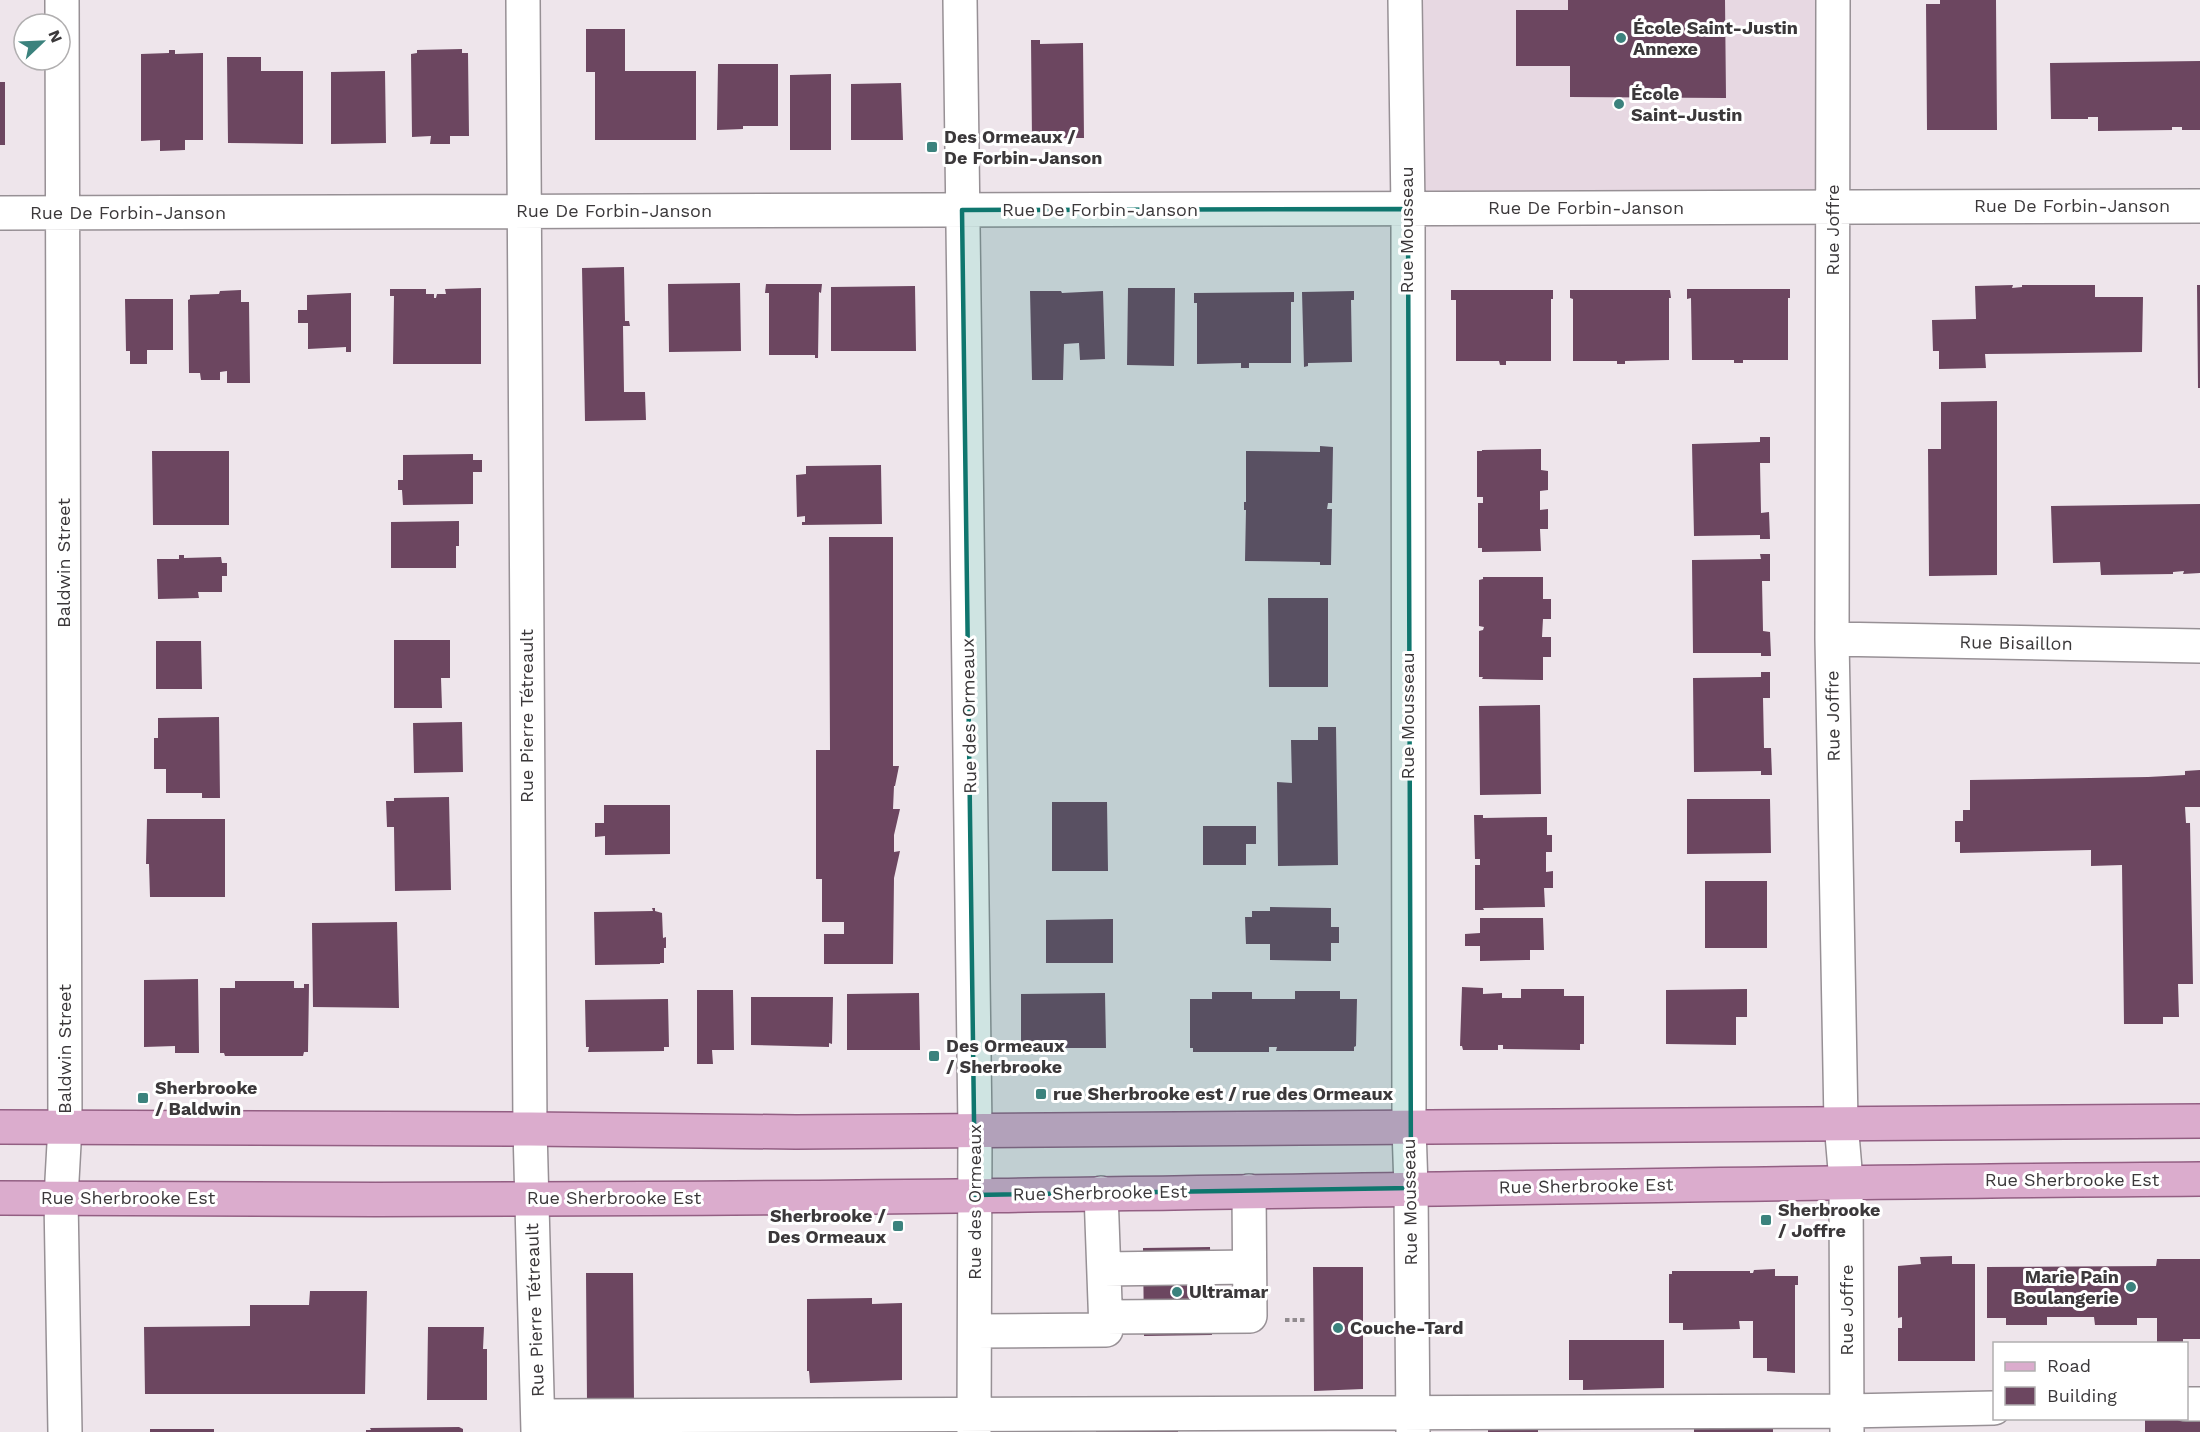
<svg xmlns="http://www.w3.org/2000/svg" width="2200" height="1432" font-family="'Work Sans',sans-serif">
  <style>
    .built { fill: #e7d8e2 }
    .building { fill: #6c4660 }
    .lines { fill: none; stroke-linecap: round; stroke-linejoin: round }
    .minor-casing { stroke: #979095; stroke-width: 36 }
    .major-casing { stroke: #935f83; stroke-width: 36 }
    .path { stroke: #918b8f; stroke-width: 4; stroke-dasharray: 4.5 3; stroke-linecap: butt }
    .minor { stroke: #fff; stroke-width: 33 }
    .major { stroke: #dbaccd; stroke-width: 33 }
    .marked { fill: #0f766e; fill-opacity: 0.2; stroke: #0f766e; stroke-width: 4.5; stroke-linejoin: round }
    .poi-dot { fill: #3b827d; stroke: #fff; stroke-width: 2 }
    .labels { text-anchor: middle; stroke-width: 6; stroke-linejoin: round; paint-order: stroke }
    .poi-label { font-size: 18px; font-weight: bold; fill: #3b383a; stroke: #fff; text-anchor: start }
    .street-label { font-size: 18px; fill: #3b383a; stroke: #fff }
  </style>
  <rect width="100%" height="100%" fill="#eee5eb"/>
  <!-- built -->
  <path class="built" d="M1405,0H1830L1833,207L1408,209Z"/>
  <!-- building -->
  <path class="building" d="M1568,0H1725L1726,98L1570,97V66H1516V10H1568Z
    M1940,0H1996L1997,130H1927L1926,4H1940Z
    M586,29H625V71H696V140H595V72H586Z
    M1031,40H1040V44L1083,43L1084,138H1040V141H1032Z
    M462,49V53H468L469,136H450V144H430L431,136L412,137L411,54L417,53V50Z
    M169,50H175V54L203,53V140H185V150L160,151V140L141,141V54L169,53Z
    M227,57H261V71H303V144L228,143Z
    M2200,61V130H2182V127H2172V130L2098,131V117H2088V119H2051L2050,63Z
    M718,64H778V126H743V129L717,130Z
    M385,71L386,143L331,144V72Z
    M831,74V150H790V75Z
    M0,82H5V145H0Z
    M901,83L903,140H851V84Z
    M624,267L625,321H629L630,326H623L624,392H645L646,420L585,421L582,268Z
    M740,283L741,351L669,352L668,284Z
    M766,284H822L821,293L819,292L818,358H815V355H769V293H765Z
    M2013,285L2012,288L2022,287V285H2095V297H2143L2142,352L1985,354L1986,368L1939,369V351H1933L1932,320L1976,319L1975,286Z
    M2197,285H2200V388H2198Z
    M915,286L916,351H831V287Z
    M481,288V364H393L394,296H390V289H426V294H434V298H436L437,294H446L445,289Z
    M1128,288H1175L1174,366L1127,365Z
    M1687,289H1790V298H1788V360H1743V363H1734V360H1692L1691,298L1687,299Z
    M241,290V302H249L250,383H227V371L220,372V380H201L200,373H189L188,300L190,299V295L219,294L220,291Z
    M1451,290H1553V299H1551V361H1506V365H1500L1499,361H1456V300H1451Z
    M1570,290H1670L1671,298H1669V360L1625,361V364H1617V361H1573V299L1570,298Z
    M1030,291H1061L1062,293L1103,291L1105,359L1080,360L1079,343L1064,344L1063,380H1032Z
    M1354,291V300H1351L1352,362L1308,363V366L1304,367L1302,292Z
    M1294,292V302H1291V363H1249V368H1241V363L1197,364V303H1194V293Z
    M351,293V352H346V347L308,349V323H298V310H307V295Z
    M125,299H173V350H147V364H130V351H126Z
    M1997,401V575L1929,576L1928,449H1941V402Z
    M1760,437H1770V463H1760L1761,513L1769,512L1770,539H1760V535L1694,536L1692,444L1760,442Z
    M1320,446L1333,447L1332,503H1328L1327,509H1332L1331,565H1320V562L1245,561L1246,510H1244V502H1246V451L1320,452Z
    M1541,449V470L1548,471V490L1540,491V510L1548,509V529H1540L1541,551L1482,552V548H1478V503H1483V497H1477V451H1482V450Z
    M152,451H229V525H153Z
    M473,454V460H482V472H473V504L403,505L402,490H398V480H403V455Z
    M881,465L882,524L802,525V522H805V516L797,517L796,475L806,474V466Z
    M2200,504V573L2183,574L2184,571L2173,572V574L2101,575L2100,562L2053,563L2051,506Z
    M459,521V546H456V568H391V522Z
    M829,537H893V766H899L895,786H894L893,809H900L894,835V852L900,851L894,878L893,964H824V934H844V922H822V879H816V750H830Z
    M1760,554H1770V581H1762L1763,631L1770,632L1771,656H1761V653H1693L1692,560L1761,559Z
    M179,555H184V558L221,557L222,563H227V576H222V592H198L199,598L158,599L157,559H179Z
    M1483,577H1543V599H1551V619H1543L1542,637H1551V657H1543V680L1482,679L1483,677H1479V631L1483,630L1484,627L1479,626V580L1483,579Z
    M1268,598H1328V687H1269Z
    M394,640H450V678H441L442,708H394Z
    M156,641H201L202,689H156Z
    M1761,672H1770V698H1763L1764,748H1771L1772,775H1761V771L1694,772L1693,678L1761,677Z
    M1540,705L1541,794L1480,795L1479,706Z
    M219,717L220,798H202V793H166V769H154V738H158V718Z
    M462,722L463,772L414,773L413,723Z
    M1318,727H1336L1338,865L1278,866L1277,782L1292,783L1291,740H1318Z
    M2200,770V807H2185L2186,823H2190L2193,984H2178L2179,1017H2163V1024H2124L2122,865L2091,866V850L1960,853V842H1955V821H1963V810H1970V780L2148,777L2185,775V771Z
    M449,797L451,890L395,891L394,827H387L386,801H394V798Z
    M1687,799H1770L1771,853L1687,854Z
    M1052,802H1107L1108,871H1052Z
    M604,805H670V854L605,855V836L595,837V823H604Z
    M1474,815H1483V818L1547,817V835H1552V852H1546V872L1553,871V888H1544L1545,907L1483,908L1484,910H1475V865H1480V859H1475Z
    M147,819H225V897H150L149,864H146Z
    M1203,826H1256V844H1246V865H1203Z
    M1705,881H1767V948H1705Z
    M1270,907L1331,908V927H1339V943H1331V961L1270,960V944H1246L1245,917H1252V911H1270Z
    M652,908H655V911L662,913L663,938L666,937V948H664V963H660V964L595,965L594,912L653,911Z
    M1480,918H1543L1544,950H1530V960L1480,961V946H1465V934L1480,933Z
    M1113,919V963H1046V920Z
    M397,922L399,1008L313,1007L312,923Z
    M198,979L199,1053H175V1046L144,1047V980Z
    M235,981H294V988H304V984H309L308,1052H304L303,1056H225L224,1053H220V988H235Z
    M1462,987L1483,988V994L1502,993V998H1521V989H1564V996H1584V1044H1580V1050L1503,1049V1045H1498V1050H1463L1462,1046H1460Z
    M1747,989V1017H1736V1045L1666,1044V990Z
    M697,990H733L734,1050H712L713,1064H697Z
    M1295,991H1340V999H1357L1356,1046L1354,1047V1051H1276L1277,1047H1269V1052H1193V1048H1190V999H1212V992H1252V999H1295Z
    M919,993L920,1050H847V994Z
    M1105,993L1106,1048H1021V994Z
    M751,997H833L832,1044L829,1043V1047L751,1045Z
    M668,999L669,1047H664V1051L588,1052L589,1047H586L585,1000Z
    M1210,1247L1212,1335L1144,1336L1143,1248Z
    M1952,1256V1264H1975V1361H1898V1328H1902V1317L1898,1318V1266L1921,1264L1920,1257Z
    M2157,1259H2200V1339H2183V1344L2157,1343V1318H2137V1325H2095L2094,1317H2047V1325H2006V1318H1987V1267L2156,1266Z
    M1313,1267H1363V1389L1314,1391Z
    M1775,1269V1276H1798V1285H1795V1373L1767,1371V1358H1753V1321H1739L1740,1329L1683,1330V1323H1669V1274H1672V1271H1750V1273H1753L1754,1270Z
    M586,1273H633L634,1401H587Z
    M310,1291H367L365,1394H145L144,1327L250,1326V1305H309Z
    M872,1298V1304L902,1303V1380L810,1383L809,1371H807V1299Z
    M428,1327H484L483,1349H487V1400H427Z
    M1569,1340H1664V1388L1583,1390V1380H1569Z
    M2200,1417V1432H2145V1419Z
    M1178,1422V1432H1096V1423Z
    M1488,1423L1538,1424V1432H1488Z
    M1773,1423V1432H1694V1427Z
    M459,1427L463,1429V1432H366V1430H371L370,1428Z
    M150,1429H214V1432H150Z"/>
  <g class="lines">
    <defs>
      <path id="minor" d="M62,0L65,1126L61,1198L65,1432
        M523,0L530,1129L538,1432
        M960,0L975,1129L974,1432
        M1405,0L1408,209L1409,1128L1411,1188L1413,1432
        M1833,0L1832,639L1841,1123L1846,1181L1847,1432
        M0,213L2200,206
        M1832,639L2200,646
        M1104,1269L1249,1267
        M1105,1317L1250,1316L1249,1191
        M975,1331L1106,1330L1101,1193
        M2186,1404H2200
        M538,1416L1847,1411L1994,1408"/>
      <path id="major" d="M0,1127L530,1129L796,1132L2200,1121
        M0,1198C177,1199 354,1200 531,1199C1087,1198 1644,1183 2200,1179"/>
    </defs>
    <!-- minor casing -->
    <use href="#minor" class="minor-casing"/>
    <!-- major casing -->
    <use href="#major" class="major-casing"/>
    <!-- path -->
    <path class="path" d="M1285,1320H1305"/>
    <!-- minor -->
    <use href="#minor" class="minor"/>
    <!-- major -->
    <use href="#major" class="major"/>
  </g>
  <!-- marked area -->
  <path class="marked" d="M1408,209L1411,1188L975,1195L962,210Z"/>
  <!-- markers -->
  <g class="poi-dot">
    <circle cx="1621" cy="38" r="6"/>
    <circle cx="1619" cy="104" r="6"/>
    <rect x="926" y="141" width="12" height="12" rx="3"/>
    <rect x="928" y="1050" width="12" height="12" rx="3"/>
    <rect x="1035" y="1088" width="12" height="12" rx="3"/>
    <rect x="137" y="1092" width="12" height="12" rx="3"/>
    <rect x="1760" y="1214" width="12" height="12" rx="3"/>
    <rect x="892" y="1220" width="12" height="12" rx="3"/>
    <circle cx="2131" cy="1287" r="6"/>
    <circle cx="1177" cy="1292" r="6"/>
    <circle cx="1338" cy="1328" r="6"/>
  </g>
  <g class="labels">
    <!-- poi labels -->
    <g class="poi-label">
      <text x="1633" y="34">École Saint-Justin<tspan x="1633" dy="21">Annexe</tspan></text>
      <text x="1631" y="100">École<tspan x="1631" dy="21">Saint-Justin</tspan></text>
      <text x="944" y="143">Des Ormeaux /<tspan x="944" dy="21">De Forbin-Janson</tspan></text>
      <text x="946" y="1052">Des Ormeaux<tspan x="946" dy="21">/ Sherbrooke</tspan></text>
      <text x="155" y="1094">Sherbrooke<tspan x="155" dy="21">/ Baldwin</tspan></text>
      <text x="1053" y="1100">rue Sherbrooke est / rue des Ormeaux</text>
      <text x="1778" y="1216">Sherbrooke<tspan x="1778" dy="21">/ Joffre</tspan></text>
      <text x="886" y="1222" text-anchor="end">Sherbrooke /<tspan x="886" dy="21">Des Ormeaux</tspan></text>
      <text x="2119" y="1283" text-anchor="end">Marie Pain<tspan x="2119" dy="21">Boulangerie</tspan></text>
      <text x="1189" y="1298">Ultramar</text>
      <text x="1350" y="1334">Couche-Tard</text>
    </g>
    <!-- street labels -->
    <g class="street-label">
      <text x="2072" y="212">Rue De Forbin-Janson</text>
      <text x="1586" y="214">Rue De Forbin-Janson</text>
      <text x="1100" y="216">Rue De Forbin-Janson</text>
      <text x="614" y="217">Rue De Forbin-Janson</text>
      <text x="128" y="219">Rue De Forbin-Janson</text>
      <text transform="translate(1407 230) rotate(-90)" y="6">Rue Mousseau</text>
      <text transform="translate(1833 230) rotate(-90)" y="6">Rue Joffre</text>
      <text transform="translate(64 563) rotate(-90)" y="6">Baldwin Street</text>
      <text transform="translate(2016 643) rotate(1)" y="6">Rue Bisaillon</text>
      <text transform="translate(527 716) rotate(-90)" y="6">Rue Pierre Tétreault</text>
      <text transform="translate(969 716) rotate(-91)" y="6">Rue des Ormeaux</text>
      <text transform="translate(1408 716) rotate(-90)" y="6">Rue Mousseau</text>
      <text transform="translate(1833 716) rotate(-91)" y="6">Rue Joffre</text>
      <text transform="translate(65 1049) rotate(-90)" y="6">Baldwin Street</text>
      <text x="2072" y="1186">Rue Sherbrooke Est</text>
      <text transform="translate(1586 1186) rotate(-1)" y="6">Rue Sherbrooke Est</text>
      <text transform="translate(1100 1193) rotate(-1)" y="6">Rue Sherbrooke Est</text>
      <text x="128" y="1204">Rue Sherbrooke Est</text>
      <text x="614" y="1204">Rue Sherbrooke Est</text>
      <text transform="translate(975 1202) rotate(-90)" y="6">Rue des Ormeaux</text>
      <text transform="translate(1410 1202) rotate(-91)" y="6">Rue Mousseau</text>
      <text transform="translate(535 1310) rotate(-92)" y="6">Rue Pierre Tétreault</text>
      <text transform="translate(1847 1310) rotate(-90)" y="6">Rue Joffre</text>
    </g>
  </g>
  <!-- legend -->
  <rect x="1993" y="1342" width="195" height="78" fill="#ffffff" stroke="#b1afb0" stroke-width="1.5"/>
  <rect x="2005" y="1362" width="30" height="9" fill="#dbaccd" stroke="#b1afb0" stroke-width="1.5"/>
  <text x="2047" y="1372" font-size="18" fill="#3b383a">Road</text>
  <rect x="2005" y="1387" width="30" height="18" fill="#6c4660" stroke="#b1afb0" stroke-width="1.5"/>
  <text x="2047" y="1402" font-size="18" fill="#3b383a">Building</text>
  <!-- north arrow -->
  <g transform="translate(42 42) rotate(67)"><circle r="28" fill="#ffffff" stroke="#b1afb0" stroke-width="1.5"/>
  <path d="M0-4.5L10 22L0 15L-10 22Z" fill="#3b827d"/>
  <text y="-9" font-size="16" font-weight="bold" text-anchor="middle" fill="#3b383a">N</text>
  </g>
</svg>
